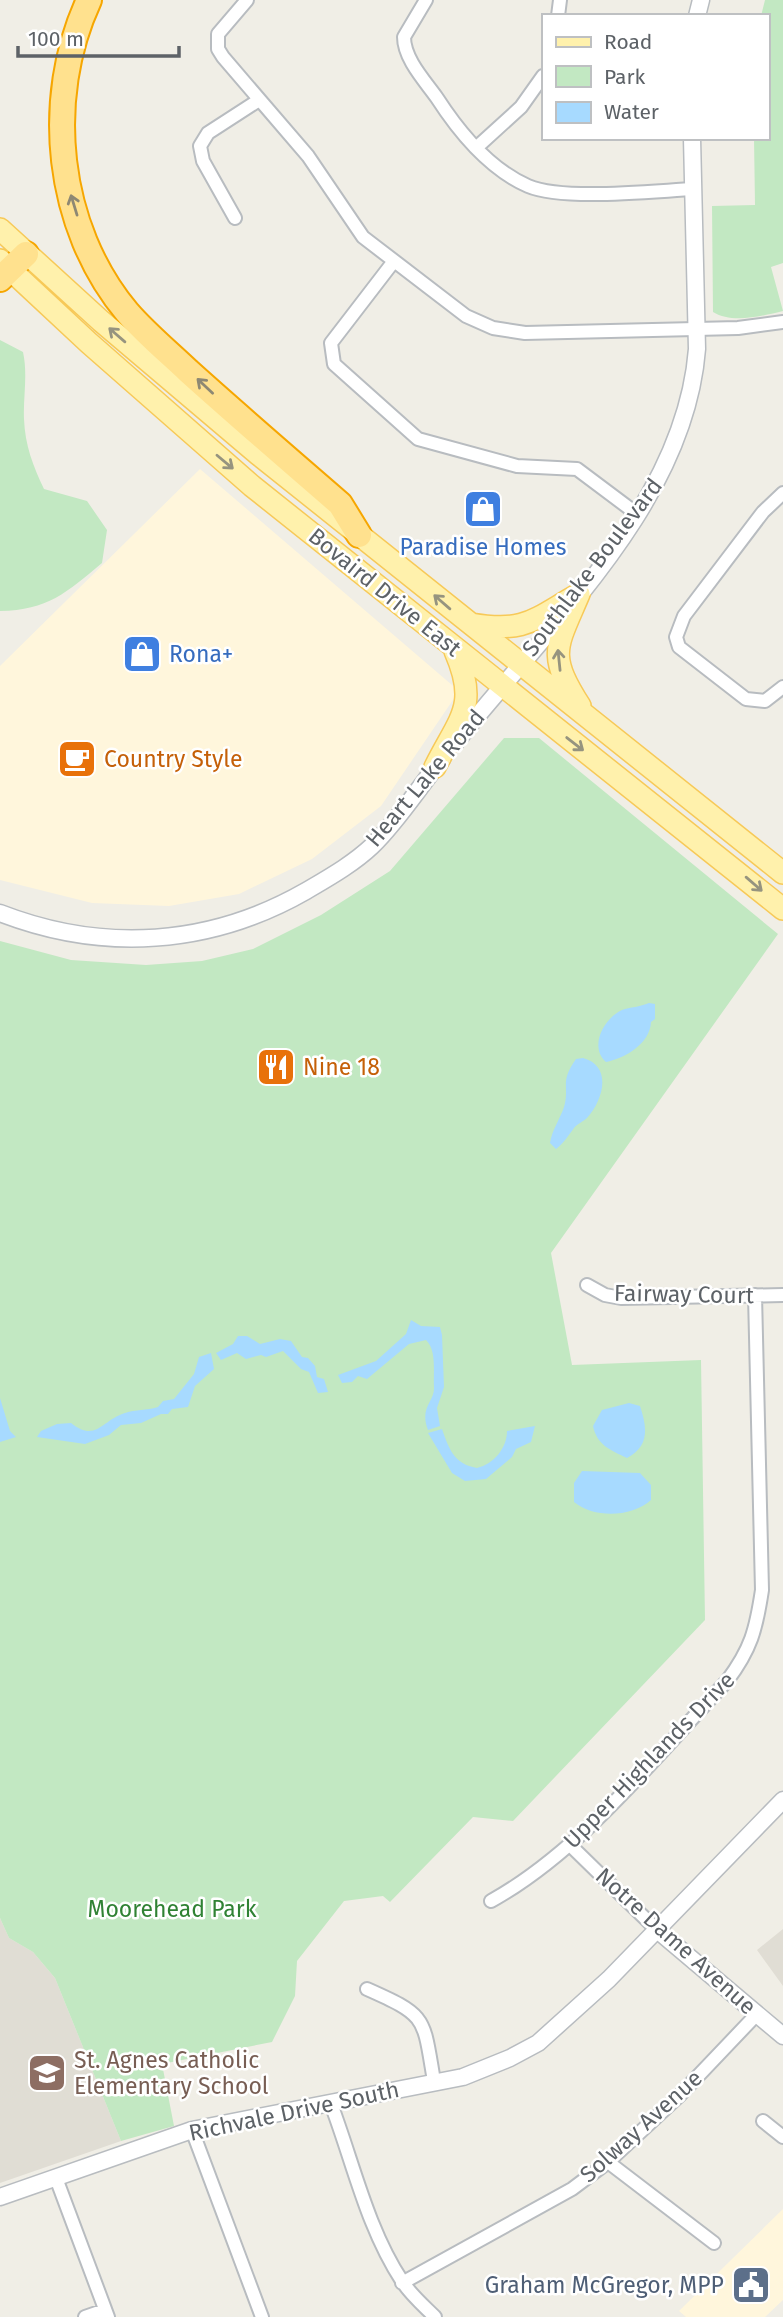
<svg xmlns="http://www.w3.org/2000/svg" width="783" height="2317" font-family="'Fira Sans',sans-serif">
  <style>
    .commercial { fill: #fff6dc }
    .education { fill: #e0ddd4 }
    .green { fill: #c2e8c2 }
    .water { fill: #a7daff }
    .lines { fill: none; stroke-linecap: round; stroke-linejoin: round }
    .minor-casing { stroke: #b8bcc0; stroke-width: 16 }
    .tertiary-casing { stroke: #b8bcc0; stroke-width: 19 }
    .primary-casing { stroke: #f7c958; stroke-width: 24 }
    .motorway-casing { stroke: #f6a600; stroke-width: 28 }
    .minor { stroke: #fff; stroke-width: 12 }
    .tertiary { stroke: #fff; stroke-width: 16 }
    .primary { stroke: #fff1ac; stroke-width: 21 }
    .motorway { stroke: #ffe18e; stroke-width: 24 }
    .oneway { stroke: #8e8873 }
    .oneway2 { stroke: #96947f }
    .labels { text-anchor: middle; stroke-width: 5; stroke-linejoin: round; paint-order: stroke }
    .shop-label { font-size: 23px; fill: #366cbe; stroke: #fff }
    .street-label { font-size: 23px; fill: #5d6267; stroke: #fff }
    .food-label { font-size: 23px; fill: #c56008; stroke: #fff; text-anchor: start }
    .park-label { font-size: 23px; fill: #308234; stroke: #fff }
    .education-label { font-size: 23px; fill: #785e54; stroke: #fff; text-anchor: start }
    .service-label { font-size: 23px; fill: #4e5e75; stroke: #fff; text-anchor: end }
  </style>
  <rect width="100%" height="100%" fill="#f0eee6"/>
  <!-- commercial -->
  <path class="commercial" d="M200,469L459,691L381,806L312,859L239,894L169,906L92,903L0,880V666Z
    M783,2209V2300L765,2317H686L679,2311Z"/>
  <!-- education -->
  <path class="education" d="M0,1918L9,1938L33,1952L55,1978L121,2141L0,2183Z
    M783,1929V1986L757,1950Z"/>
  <!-- green -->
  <path class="green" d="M765,0H783V263L771,267L783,311C762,316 732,324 713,312L712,206L755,205L754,138H767V16H761Z
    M0,340L23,352C28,375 23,397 24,419C25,445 33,466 44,489L87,501L107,530L102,563C66,593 48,610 0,611Z
    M504,738H539L778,934L551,1253L572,1365L701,1360L705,1620L513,1821L473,1817L390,1902L383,1896L344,1901L297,1961L295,1996L272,2042L162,2064L174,2126L121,2141L55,1978L33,1952L9,1938L0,1918V941L71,960L146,965L202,961L253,949L321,915L390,871Z"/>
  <!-- water -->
  <path class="water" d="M649,1003L655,1004V1019L651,1022C650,1044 625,1058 606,1062C589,1047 603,1019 622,1010C630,1007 640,1007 649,1003Z
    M583,1058C613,1066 603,1101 587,1118C583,1122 578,1123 574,1128C568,1136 564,1143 556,1149L550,1143C552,1130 560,1119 564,1107C570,1086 559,1083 576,1059Z
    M411,1320L421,1326L440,1327L442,1335L444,1387L437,1408L440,1426L428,1430C419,1407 435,1402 434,1387C433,1374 437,1350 426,1340L409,1344L367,1379L358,1376L352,1382L342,1383L338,1375L376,1361L406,1334Z
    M238,1336H247L260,1344L280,1339L291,1341L302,1357L308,1358L315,1366L317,1377L324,1379L328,1392L318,1393L309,1372L301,1369L283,1351L266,1357L261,1355L246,1359L237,1353L221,1360L216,1353L233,1344Z
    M211,1353L214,1369L195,1386L188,1407L172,1409L168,1414H161L141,1423L121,1425L109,1435L85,1444L37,1437L41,1431L57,1424L71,1423C96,1443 102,1420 125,1413C136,1409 146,1411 158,1407L163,1401L174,1399L194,1374L199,1357Z
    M0,1398L10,1431L16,1437L0,1442Z
    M629,1403L640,1406C647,1427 650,1446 627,1458C610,1450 597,1445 593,1426L602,1410Z
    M535,1426L531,1442L516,1449L512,1457L486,1479L465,1481L452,1473L428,1433L442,1429C449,1449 454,1464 477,1468C494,1464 507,1448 507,1431Z
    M582,1471L640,1473L651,1485V1500C632,1517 595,1519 574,1502V1483Z"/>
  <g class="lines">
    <defs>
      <path id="minor" d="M247,0L218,34V49L223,57L308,156L363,237L466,316L493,328L525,333L738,328L783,322
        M426,0L404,37C404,59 425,81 437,98C459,132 489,169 528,186C563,201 653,191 694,189
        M558,16L560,0
        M476,148L521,107L543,76
        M235,218L203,161L200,146L208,133L259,100
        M394,261L331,343L334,364L418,439L517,466L577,469L637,514
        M783,493L763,512L684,616L676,637L679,647L746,699L765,701L783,687
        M587,1285L605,1295L621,1298L783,1295
        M570,1845L656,1929
        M491,1901C581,1851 656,1756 727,1681C751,1649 756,1630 762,1590L755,1295
        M367,1989C428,2016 423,2017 434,2081
        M331,2104C353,2162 367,2228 402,2281C410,2294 424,2306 435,2317
        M763,2121L783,2137
        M192,2130L262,2317
        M608,2162L714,2243
        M56,2178L108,2317
        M402,2283L572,2189L608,2162L679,2096L757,2014
        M85,2317L105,2310"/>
      <path id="tertiary" d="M697,16L701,0
        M456,742C548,626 685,504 697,349L692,138
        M0,913C103,953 210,946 306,891C328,878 353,864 372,846C398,821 419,787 442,759
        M656,1929L783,2036
        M0,2197L192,2130L463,2077L510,2058L538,2043L609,1979L783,1800"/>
      <path id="primary" d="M0,229L101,321L258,454L783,873
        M0,260L89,343L252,486L783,909
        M579,594C556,648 547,654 580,706
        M471,624C526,633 533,620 579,594
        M435,767C460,717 479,706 455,651"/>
      <path id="motorway" d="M89,0C43,99 56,227 127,312C145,333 168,352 188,371C238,416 289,460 340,504L359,535
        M0,279L26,254"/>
    </defs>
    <!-- minor casing -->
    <use href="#minor" class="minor-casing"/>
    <!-- tertiary casing -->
    <use href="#tertiary" class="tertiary-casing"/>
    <!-- primary casing -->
    <use href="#primary" class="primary-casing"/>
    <!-- motorway casing -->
    <use href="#motorway" class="motorway-casing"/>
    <!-- minor -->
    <use href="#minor" class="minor"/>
    <!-- tertiary -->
    <use href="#tertiary" class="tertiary"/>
    <!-- primary -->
    <use href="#primary" class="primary"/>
    <!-- motorway -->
    <use href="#motorway" class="motorway"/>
  </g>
  <!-- one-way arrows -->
  <defs><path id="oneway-shaft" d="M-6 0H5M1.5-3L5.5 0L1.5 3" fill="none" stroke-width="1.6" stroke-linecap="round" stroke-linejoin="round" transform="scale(1.75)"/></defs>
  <g class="oneway">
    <use href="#oneway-shaft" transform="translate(74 205) rotate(-107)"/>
    <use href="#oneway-shaft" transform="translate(205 386) rotate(-137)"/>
  </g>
  <g class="oneway2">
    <use href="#oneway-shaft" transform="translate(117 335) rotate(-139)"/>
    <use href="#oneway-shaft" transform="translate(225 462) rotate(40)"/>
    <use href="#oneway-shaft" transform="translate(442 602) rotate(-139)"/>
    <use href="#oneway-shaft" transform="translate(559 660) rotate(-96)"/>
    <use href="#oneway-shaft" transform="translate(575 744) rotate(38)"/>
    <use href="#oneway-shaft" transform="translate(754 884) rotate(41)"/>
  </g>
  <!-- icons -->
  <defs>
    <symbol id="shop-square" viewBox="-11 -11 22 22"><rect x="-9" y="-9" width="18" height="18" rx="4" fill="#3f7fe0" stroke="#fff"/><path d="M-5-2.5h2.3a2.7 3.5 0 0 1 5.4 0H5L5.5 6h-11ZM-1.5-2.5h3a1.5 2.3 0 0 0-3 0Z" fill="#fff"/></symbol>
    <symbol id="cafe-square" viewBox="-11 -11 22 22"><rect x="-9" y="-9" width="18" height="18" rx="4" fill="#e8710a" stroke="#fff"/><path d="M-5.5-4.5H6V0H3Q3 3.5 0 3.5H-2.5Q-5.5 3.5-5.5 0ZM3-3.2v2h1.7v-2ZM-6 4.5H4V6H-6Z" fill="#fff"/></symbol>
    <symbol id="restaurant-square" viewBox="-11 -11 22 22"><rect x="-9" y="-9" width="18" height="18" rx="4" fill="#e8710a" stroke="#fff"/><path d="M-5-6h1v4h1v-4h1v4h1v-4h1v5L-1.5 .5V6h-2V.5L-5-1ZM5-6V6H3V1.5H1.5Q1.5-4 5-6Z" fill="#fff"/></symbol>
    <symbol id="school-square" viewBox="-11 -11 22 22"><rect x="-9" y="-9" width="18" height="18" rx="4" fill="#8d6e63" stroke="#fff"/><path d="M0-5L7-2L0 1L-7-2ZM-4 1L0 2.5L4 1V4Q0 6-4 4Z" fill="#fff"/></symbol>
    <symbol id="civic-square" viewBox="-11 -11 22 22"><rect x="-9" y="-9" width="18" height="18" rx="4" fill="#5c6f8a" stroke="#fff"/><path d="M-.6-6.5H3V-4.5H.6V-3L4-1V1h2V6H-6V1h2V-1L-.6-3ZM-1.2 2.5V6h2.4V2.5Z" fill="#fff"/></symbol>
  </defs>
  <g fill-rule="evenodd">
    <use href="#shop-square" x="461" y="487" width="44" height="44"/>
    <use href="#shop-square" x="120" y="632" width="44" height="44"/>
    <use href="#cafe-square" x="55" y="737" width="44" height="44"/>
    <use href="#restaurant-square" x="254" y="1045" width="44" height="44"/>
    <use href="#school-square" x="25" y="2051" width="44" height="44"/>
    <use href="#civic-square" x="729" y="2263" width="44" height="44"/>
  </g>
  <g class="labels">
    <!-- shop labels -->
    <g class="shop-label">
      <text x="483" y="555">Paradise Homes</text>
      <text x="169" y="662" text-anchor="start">Rona+</text>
    </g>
    <!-- street labels -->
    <g class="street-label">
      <text transform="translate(592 567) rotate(-53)" y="8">Southlake Boulevard</text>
      <text transform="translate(385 592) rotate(39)" y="8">Bovaird Drive East</text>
      <text transform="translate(425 778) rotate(-50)" y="8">Heart Lake Road</text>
      <text transform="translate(684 1294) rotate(1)" y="8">Fairway Court</text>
      <text transform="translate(649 1760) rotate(-46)" y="8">Upper Highlands Drive</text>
      <text transform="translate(676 1941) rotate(42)" y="8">Notre Dame Avenue</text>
      <text transform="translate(294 2111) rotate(-12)" y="8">Richvale Drive South</text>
      <text transform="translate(641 2126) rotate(-42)" y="8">Solway Avenue</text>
    </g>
    <!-- food labels -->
    <g class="food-label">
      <text x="104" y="767">Country Style</text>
      <text x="303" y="1075">Nine 18</text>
    </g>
    <!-- park labels -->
    <g class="park-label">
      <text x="172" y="1917">Moorehead Park</text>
    </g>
    <!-- education labels -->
    <g class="education-label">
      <text x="74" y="2068">St. Agnes Catholic<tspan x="74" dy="26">Elementary School</tspan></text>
    </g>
    <!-- service labels -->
    <g class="service-label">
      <text x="724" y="2293">Graham McGregor, MPP</text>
    </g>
  </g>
  <!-- legend -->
  <rect x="542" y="14" width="228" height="126" fill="#ffffff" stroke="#bec0c2" stroke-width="2"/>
  <rect x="556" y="37" width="35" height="10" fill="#fff1ac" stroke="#bec0c2" stroke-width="2"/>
  <text x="604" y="49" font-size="21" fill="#5d6267">Road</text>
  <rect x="556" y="66" width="35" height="21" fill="#c2e8c2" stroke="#bec0c2" stroke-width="2"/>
  <text x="604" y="84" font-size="21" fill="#5d6267">Park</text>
  <rect x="556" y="102" width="35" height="21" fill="#a7daff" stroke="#bec0c2" stroke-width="2"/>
  <text x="604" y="119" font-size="21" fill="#5d6267">Water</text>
  <!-- scale -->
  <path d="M18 46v10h161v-10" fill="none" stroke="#5d6267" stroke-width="3.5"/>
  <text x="28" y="46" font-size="21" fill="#5d6267" stroke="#ffffff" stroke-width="5" paint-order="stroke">100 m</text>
</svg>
